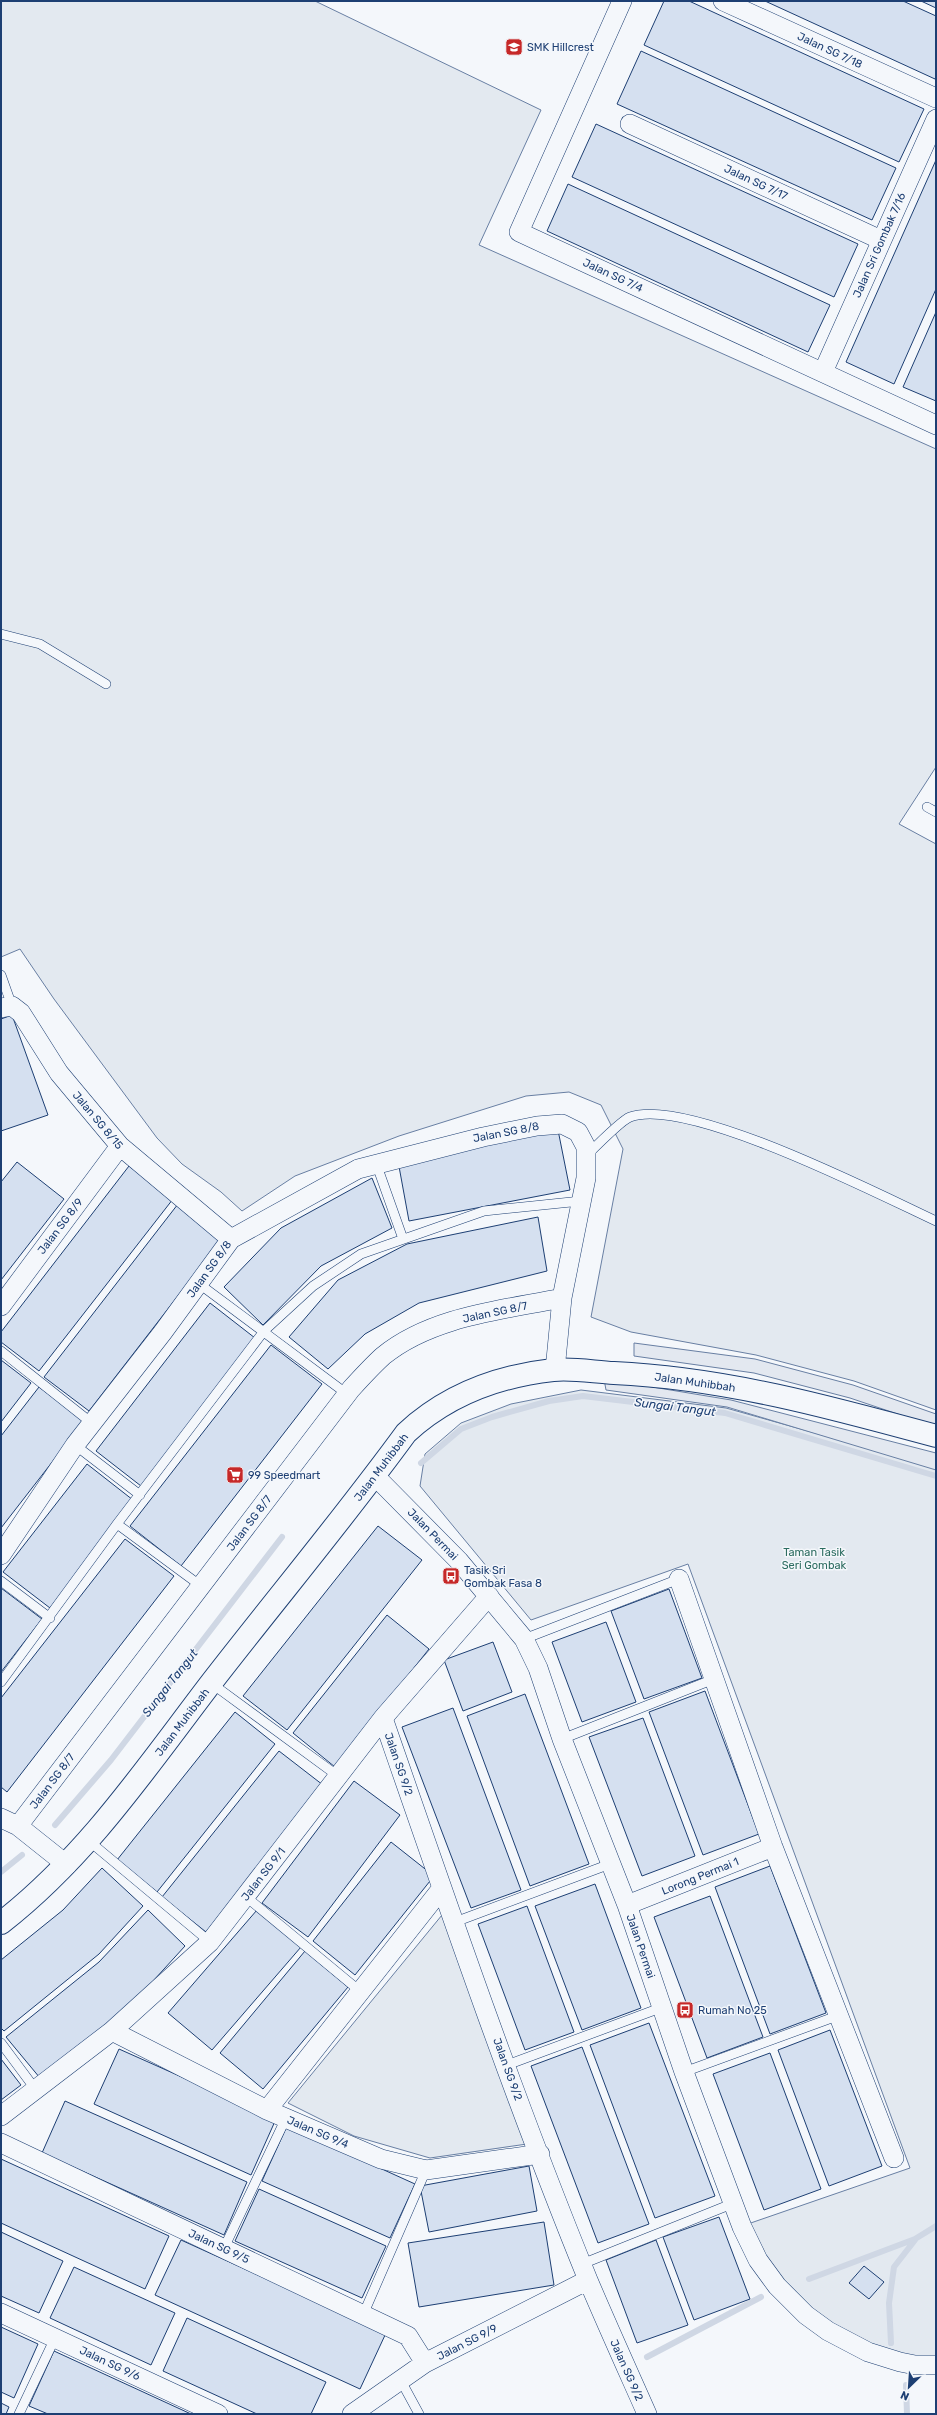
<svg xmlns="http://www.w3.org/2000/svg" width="937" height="2415" font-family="Rubik,sans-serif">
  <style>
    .green { fill: #e3e9f0; stroke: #687fa3 }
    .parking { fill: #e3e8f0; stroke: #687fa3 }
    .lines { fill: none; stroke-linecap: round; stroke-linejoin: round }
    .stream { stroke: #cfd7e4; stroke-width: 6 }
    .building { fill: #d5e0f0; stroke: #1d3f73 }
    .lane-casing { stroke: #1d3f73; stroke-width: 10 }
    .street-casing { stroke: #1d3f73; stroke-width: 20 }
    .secondary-casing { stroke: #1d3f73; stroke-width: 24 }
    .lane { stroke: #f4f7fb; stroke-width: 9 }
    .street { stroke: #f4f7fb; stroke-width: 19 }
    .secondary { stroke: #f4f7fb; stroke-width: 22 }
    .labels { text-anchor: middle; stroke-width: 3; stroke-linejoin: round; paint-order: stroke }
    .poi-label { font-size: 11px; fill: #1d3f73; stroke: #f4f7fb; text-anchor: start }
    .street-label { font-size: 11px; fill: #1d3f73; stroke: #f4f7fb }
    .park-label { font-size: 11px; fill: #2c6c60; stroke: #f4f7fb }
    .water-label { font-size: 12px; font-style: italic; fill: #1d3f73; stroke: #f4f7fb }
  </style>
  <rect width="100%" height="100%" fill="#f4f7fb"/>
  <!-- green -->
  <path class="green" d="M1,1H315L541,110L479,245L936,449V767L899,824L936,844V1410L854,1381L756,1355L631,1332L591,1317L623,1149L601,1105L569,1092L526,1096L399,1136L295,1176L242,1211L221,1192L182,1164L157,1138L54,999L20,949L1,957Z
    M581,1390L726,1408L936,1467V2364H911L815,2321L742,2226L910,2168L688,1564L531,1620L420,1486L425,1454L461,1423L511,1404Z
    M442,1915L527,2144L430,2158L354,2136L288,2103Z"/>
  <!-- parking -->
  <path class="parking" d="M634,1343L755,1359L853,1385L936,1414V1427L850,1398L754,1373L634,1356Z
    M604,1379L731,1400L936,1453V1470L727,1407L606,1390Z"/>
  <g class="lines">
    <!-- stream -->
    <path class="stream" d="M421,1463L461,1429L492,1417L549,1401L583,1396L725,1413L936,1476
      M55,1825L111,1760L282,1537
      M1,1872L22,1855
      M809,2279L915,2239L936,2226
      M891,2343L889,2303L894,2267L915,2240
      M647,2357L761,2297
      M906,2385L907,2414"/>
  </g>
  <!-- building -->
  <path class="building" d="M664,1H689L924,109L899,162L644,45Z
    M765,1H903L936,16V76L935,79Z
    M921,1H936V8Z
    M641,51L896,168L872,220L617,104Z
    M596,124L858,244L834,297L572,177Z
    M936,160V289L894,384L846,362Z
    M568,184L830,305L808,352L547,231Z
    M936,312V401L903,387Z
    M12,1015L48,1115L1,1131V1019Z
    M558,1130L570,1190L409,1221L398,1161Z
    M17,1162L64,1199L1,1280V1182Z
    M129,1166L173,1199L39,1371L1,1342V1332Z
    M372,1178L392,1228L321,1266L263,1325L224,1287L281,1228Z
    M178,1204L222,1239L89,1411L44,1377Z
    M538,1217L547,1271L419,1303L365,1334L328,1369L289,1337L338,1280L407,1244Z
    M210,1303L255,1338L141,1486L96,1451Z
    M271,1345L322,1384L181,1566L130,1526Z
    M1,1360L31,1383L1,1422Z
    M39,1387L84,1421L1,1528V1436Z
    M87,1464L133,1500L50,1608L3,1572Z
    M378,1526L422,1560L287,1730L243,1696Z
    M125,1539L174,1576L7,1792L1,1787V1698Z
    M1,1588L42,1619L1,1672Z
    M669,1589L702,1678L644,1699L611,1611Z
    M387,1615L429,1649L335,1767L293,1733Z
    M606,1622L636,1702L582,1722L552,1642Z
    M493,1642L512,1692L463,1711L444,1660Z
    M705,1691L759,1834L703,1855L649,1712Z
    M525,1694L589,1864L530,1886L467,1716Z
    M453,1708L521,1890L471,1908L402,1727Z
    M235,1712L275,1744L157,1892L117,1860Z
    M643,1718L695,1856L642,1876L589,1737Z
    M279,1751L323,1785L206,1932L162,1897Z
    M354,1781L400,1815L308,1937L262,1903Z
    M391,1842L434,1876L355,1975L313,1941Z
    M770,1866L826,2013L770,2034L715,1887Z
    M102,1868L143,1906L99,1954L4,2031L1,2028V1960L63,1910Z
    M595,1884L641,2008L582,2030L535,1906Z
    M710,1896L763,2037L707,2058L654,1917Z
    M527,1906L574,2032L525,2050L478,1924Z
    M148,1910L185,1946L133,2003L40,2078L6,2037L99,1962Z
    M257,1910L301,1947L212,2050L168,2013Z
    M305,1951L348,1987L263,2089L220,2053Z
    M649,2023L715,2196L655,2218L590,2045Z
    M830,2030L882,2166L829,2186L778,2050Z
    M582,2047L649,2224L598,2243L531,2066Z
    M119,2049L276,2119L251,2175L94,2104Z
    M770,2053L821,2189L764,2210L713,2074Z
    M1,2059L21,2085L1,2100Z
    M65,2101L247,2182L224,2235L42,2153Z
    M287,2126L415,2184L390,2238L262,2181Z
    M1,2159L169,2236L145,2289L1,2223Z
    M529,2166L537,2211L429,2232L420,2186Z
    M259,2189L386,2246L362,2298L235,2241Z
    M719,2217L750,2299L694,2320L663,2237Z
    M544,2222L554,2285L419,2307L408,2243Z
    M1,2232L63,2261L39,2313L1,2296Z
    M181,2240L386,2333L360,2389L155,2295Z
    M656,2240L688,2325L637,2343L606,2260Z
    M864,2266L884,2282L869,2299L849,2283Z
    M74,2267L175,2313L151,2365L50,2318Z
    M187,2318L326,2382L311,2414H257L163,2371Z
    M1,2327L38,2344L14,2398L1,2392Z
    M54,2351L191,2414H48L29,2406Z
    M1,2403L9,2407L6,2414H1Z"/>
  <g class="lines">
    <defs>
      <path id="lane" d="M1,634L40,644L106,684
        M927,807L936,812
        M1,975L12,1006
        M587,1155C595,1147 622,1120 630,1117C687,1096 878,1194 936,1221
        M376,1163L403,1239
        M198,1283L347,1394
        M1,1351L93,1424
        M75,1445L140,1495
        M117,1524L201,1586
        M1,1581L50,1618
        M524,1639L679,1579
        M1,1682L117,1524L264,1331L313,1286L361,1254L484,1211L581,1201
        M211,1683L338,1776
        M562,1739L714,1679
        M89,1841L210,1942
        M245,1896L361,1992
        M455,1922L610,1864
        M1,2043L36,2090
        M507,2065L663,2007
        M684,2072L837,2016
        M224,2248L286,2118
        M582,2264L734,2203
        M363,2315L426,2170
        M400,2379L419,2414
        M19,2414L55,2338"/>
      <path id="street" d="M622,1L519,232L936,425
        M723,1L936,98
        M630,124L881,240
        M823,372L936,119
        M1,1008L12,1006L21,1013L59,1073L120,1146L231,1239
        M1,1306L120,1146
        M375,1476L459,1561L524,1639L538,1668L562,1739L627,1905L684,2072L742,2227L758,2260L777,2286L806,2315L828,2331L868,2352L900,2362L915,2365H936
        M1,1555L75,1445L163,1332L231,1239L358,1169L483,1137L537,1126L562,1124L578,1132L586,1147V1178L562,1298L555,1370
        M679,1579L773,1847L894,2158
        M383,1718C448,1906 513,2096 588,2280C607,2325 627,2369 647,2414
        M1,1818L18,1826L67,1865
        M18,1826L351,1389C361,1378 372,1366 383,1356C432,1316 503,1310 562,1298
        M627,1905L773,1847
        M112,2031L267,2110L381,2159L426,2170L540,2154
        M267,2110L442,1888
        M1,2116L112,2031L210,1942L383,1718L489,1596
        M1,2143L408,2336L425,2363
        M1,2313L218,2414
        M352,2414L425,2363L588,2280"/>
      <path id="secondary" d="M1,1923C87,1856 146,1768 211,1683C276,1599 344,1518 406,1433C447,1395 499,1376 553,1370C573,1368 594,1372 614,1373C724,1378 830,1407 936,1436"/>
    </defs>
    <!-- lane casing -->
    <use href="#lane" class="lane-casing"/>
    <!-- street casing -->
    <use href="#street" class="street-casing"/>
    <!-- secondary casing -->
    <use href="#secondary" class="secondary-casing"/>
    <!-- lane -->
    <use href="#lane" class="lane"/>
    <!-- street -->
    <use href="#street" class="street"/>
    <!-- secondary -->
    <use href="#secondary" class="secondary"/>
  </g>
  <!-- icons -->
  <defs>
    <symbol id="school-square" viewBox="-11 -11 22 22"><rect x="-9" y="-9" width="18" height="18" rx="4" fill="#c62828" stroke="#f4f7fb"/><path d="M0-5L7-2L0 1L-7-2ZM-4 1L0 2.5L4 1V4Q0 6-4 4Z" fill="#fff"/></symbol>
    <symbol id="supermarket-square" viewBox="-11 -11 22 22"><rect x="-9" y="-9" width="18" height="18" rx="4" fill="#c62828" stroke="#f4f7fb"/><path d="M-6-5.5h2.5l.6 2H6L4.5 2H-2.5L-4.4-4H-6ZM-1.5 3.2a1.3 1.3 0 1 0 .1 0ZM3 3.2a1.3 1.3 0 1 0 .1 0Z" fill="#fff"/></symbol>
    <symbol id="bus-square" viewBox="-11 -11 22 22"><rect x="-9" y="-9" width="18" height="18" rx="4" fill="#c62828" stroke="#f4f7fb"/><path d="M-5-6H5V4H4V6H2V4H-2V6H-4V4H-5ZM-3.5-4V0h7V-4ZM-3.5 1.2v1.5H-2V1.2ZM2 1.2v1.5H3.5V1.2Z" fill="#fff"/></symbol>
  </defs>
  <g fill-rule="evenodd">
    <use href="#school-square" x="504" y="37" width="20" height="20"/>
    <use href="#supermarket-square" x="225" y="1465" width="20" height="20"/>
    <use href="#bus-square" x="441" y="1566" width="20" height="20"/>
    <use href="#bus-square" x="675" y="2000" width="20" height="20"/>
  </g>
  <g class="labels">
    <!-- poi labels -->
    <g class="poi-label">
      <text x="527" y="51">SMK Hillcrest</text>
      <text x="248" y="1479">99 Speedmart</text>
      <text x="464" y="1574">Tasik Sri<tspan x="464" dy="13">Gombak Fasa 8</tspan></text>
      <text x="698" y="2014">Rumah No 25</text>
    </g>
    <!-- street labels -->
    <g class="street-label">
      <text transform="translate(830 50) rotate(25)" y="4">Jalan SG 7/18</text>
      <text transform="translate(756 182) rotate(25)" y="4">Jalan SG 7/17</text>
      <text transform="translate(879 245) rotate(-66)" y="4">Jalan Sri Gombak 7/16</text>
      <text transform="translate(613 275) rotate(25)" y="4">Jalan SG 7/4</text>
      <text transform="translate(98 1120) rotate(50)" y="4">Jalan SG 8/15</text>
      <text transform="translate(506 1132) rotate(-11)" y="4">Jalan SG 8/8</text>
      <text transform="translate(60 1226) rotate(-53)" y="4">Jalan SG 8/9</text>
      <text transform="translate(209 1269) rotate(-54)" y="4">Jalan SG 8/8</text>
      <text transform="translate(495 1312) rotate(-12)" y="4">Jalan SG 8/7</text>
      <text transform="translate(695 1382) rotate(8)" y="4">Jalan Muhibbah</text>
      <text transform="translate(381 1467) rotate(-53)" y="4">Jalan Muhibbah</text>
      <text transform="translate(249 1523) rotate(-53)" y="4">Jalan SG 8/7</text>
      <text transform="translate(433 1534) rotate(46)" y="4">Jalan Permai</text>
      <text transform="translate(182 1722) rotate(-53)" y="4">Jalan Muhibbah</text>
      <text transform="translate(399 1764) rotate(71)" y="4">Jalan SG 9/2</text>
      <text transform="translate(52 1781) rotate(-53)" y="4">Jalan SG 8/7</text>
      <text transform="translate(263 1874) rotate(-52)" y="4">Jalan SG 9/1</text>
      <text transform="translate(700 1876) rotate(-22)" y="4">Lorong Permai 1</text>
      <text transform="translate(641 1946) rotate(71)" y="4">Jalan Permai</text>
      <text transform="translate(508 2069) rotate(70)" y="4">Jalan SG 9/2</text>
      <text transform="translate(318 2132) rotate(23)" y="4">Jalan SG 9/4</text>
      <text transform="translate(219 2246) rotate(25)" y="4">Jalan SG 9/5</text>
      <text transform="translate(467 2342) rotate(-27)" y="4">Jalan SG 9/9</text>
      <text transform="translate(110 2363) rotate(25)" y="4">Jalan SG 9/6</text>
      <text transform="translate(627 2370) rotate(66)" y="4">Jalan SG 9/2</text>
    </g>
    <!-- park labels -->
    <g class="park-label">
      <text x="814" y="1556">Taman Tasik<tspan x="814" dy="13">Seri Gombak</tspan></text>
    </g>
    <!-- water labels -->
    <g class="water-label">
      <text transform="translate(675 1407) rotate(7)" y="4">Sungai Tangut</text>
      <text transform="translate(170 1683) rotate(-52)" y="4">Sungai Tangut</text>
    </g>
  </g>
  <!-- border -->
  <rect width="937" height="2415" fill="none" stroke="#1d3f73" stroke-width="4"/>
  <!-- north arrow -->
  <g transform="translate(909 2387) rotate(205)" stroke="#f4f7fb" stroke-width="3" paint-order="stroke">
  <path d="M0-3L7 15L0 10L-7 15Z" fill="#1d3f73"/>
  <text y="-6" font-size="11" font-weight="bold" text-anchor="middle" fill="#1d3f73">N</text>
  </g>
</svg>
